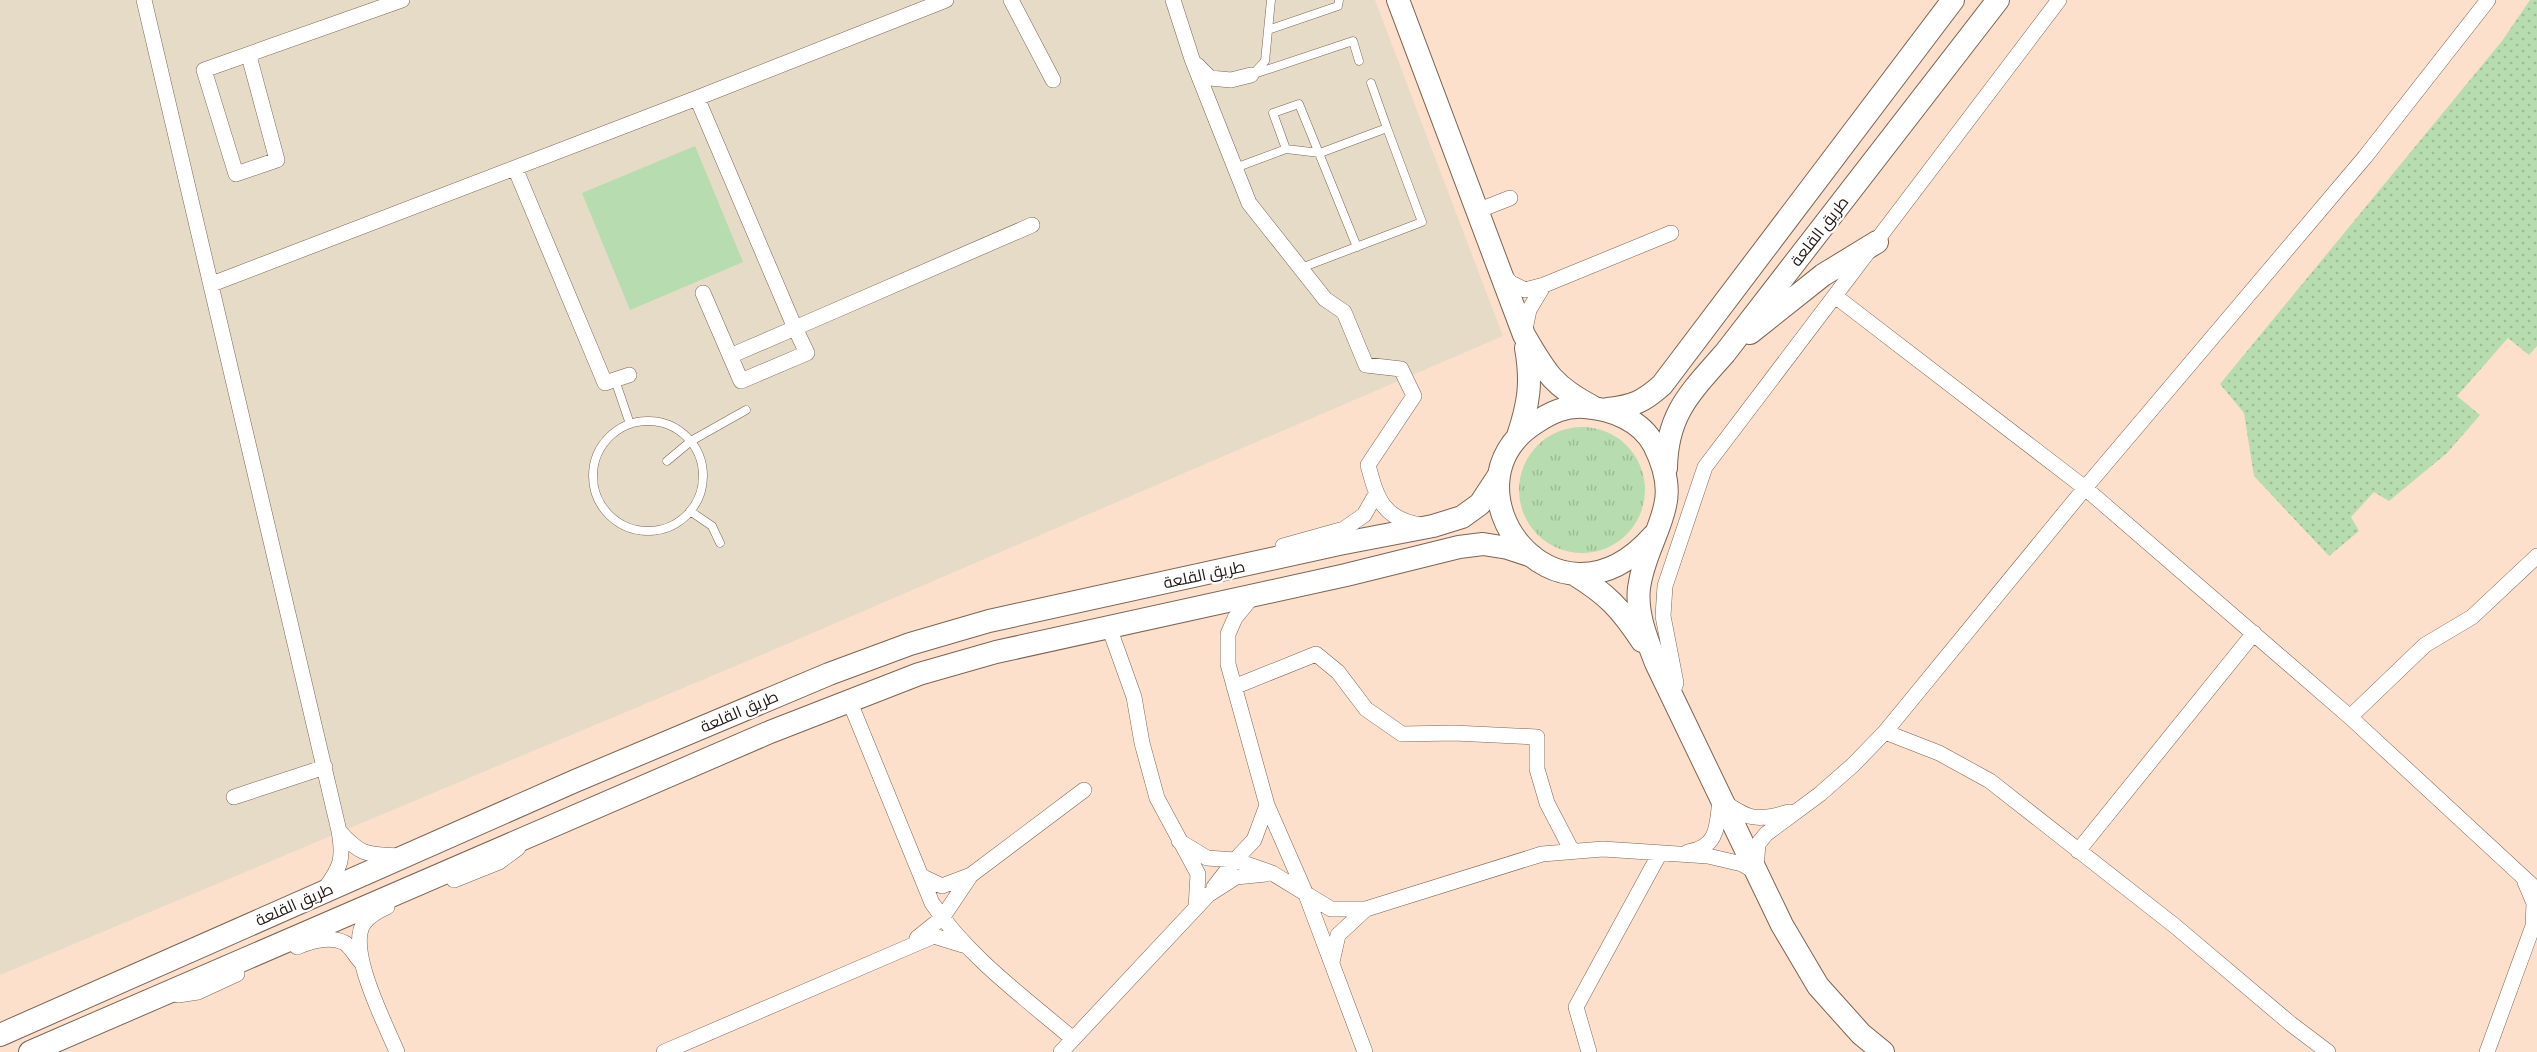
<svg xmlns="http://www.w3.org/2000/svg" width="2537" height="1052" font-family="Bitter,Cairo,serif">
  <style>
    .commercial { fill: #e6dbc7 }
    .grass { fill: url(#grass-tufts) }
    .garden { fill: url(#garden-dots) }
    .pitch { fill: #b6dcb0 }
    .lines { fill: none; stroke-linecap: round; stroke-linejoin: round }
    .lane-casing { stroke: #7d6452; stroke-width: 9 }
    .street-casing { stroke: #7d6452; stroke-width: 16 }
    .secondary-casing { stroke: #7d6452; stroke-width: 24 }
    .lane { stroke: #fff; stroke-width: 8 }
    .street { stroke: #fff; stroke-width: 15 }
    .secondary { stroke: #fff; stroke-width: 22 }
    .labels { text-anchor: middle; stroke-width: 4.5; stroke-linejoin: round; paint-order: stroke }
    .street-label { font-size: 16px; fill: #20160f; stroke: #fff }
  </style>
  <defs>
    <pattern id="grass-tufts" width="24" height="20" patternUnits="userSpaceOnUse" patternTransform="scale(1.5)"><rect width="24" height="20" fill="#b6dcb0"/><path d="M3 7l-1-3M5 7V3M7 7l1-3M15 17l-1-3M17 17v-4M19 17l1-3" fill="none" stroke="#9cbc96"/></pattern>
    <pattern id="garden-dots" width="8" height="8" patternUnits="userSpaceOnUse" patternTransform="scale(1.5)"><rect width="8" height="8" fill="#b6dcb0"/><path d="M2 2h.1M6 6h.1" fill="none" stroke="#9cbc96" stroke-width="1.8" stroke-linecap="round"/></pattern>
  </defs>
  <rect width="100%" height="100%" fill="#fde0cb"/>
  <!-- commercial -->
  <path class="commercial" d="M0,0H1375L1503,336L745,662L0,975Z"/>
  <!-- grass -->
  <path class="grass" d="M1519 490a63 63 0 1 1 126 0a63 63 0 1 1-126 0Z"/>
  <!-- garden -->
  <path class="garden" d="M2530,0H2537V346L2529,355L2508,338L2457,396L2480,415L2447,453L2389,501L2374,492L2351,517L2359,531L2329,556L2254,476L2244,413L2220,384L2502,41Z"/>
  <!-- pitch -->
  <path class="pitch" d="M695,146L743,262L630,310L582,193Z"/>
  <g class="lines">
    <defs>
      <path id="lane" d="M1268,30L1338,6L1339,0
        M1255,72L1265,61L1271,0
        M1251,75L1353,41L1359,61
        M1286,149L1320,153L1387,128L1371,83
        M1235,168L1286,149L1273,113L1299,104L1357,247
        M1301,268L1422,222L1387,128
        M615,380L630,424
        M593 476a55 55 0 1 1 110 0a55 55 0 1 1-110 0Z
        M667,461L691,441L746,410
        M690,511L712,526L720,543"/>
      <path id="street" d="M144,0L339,831C344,859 341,867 324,890
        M1011,0L1053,80
        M1173,0L1192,59L1249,203L1325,299L1344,312L1366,365L1401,369L1414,396L1368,465C1377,499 1383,519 1421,525
        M249,56L277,160L236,174L204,70L402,0
        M1197,65L1210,78L1231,80L1251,75
        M697,98L946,0
        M515,168L605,383L629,375
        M1477,211L1510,198
        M1502,273L1511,283L1525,290L1544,285L1671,233
        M212,284L697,98L795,328L730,356
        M703,293L741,381L807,353L795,328L1032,225
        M1835,296L2085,488L2350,717L2537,890
        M1524,334L1529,310L1544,285
        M1283,546L1344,529L1364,515L1376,494
        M1253,596L1235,618L1228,634V664L1267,805L1305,892L1365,1052
        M1109,627L1134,697L1142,743L1157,798L1198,874L1196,908
        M1234,687L1316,654L1338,672L1366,709L1402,734L1454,733L1537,737V769L1547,803L1572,851
        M1671,696L1676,683L1663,616L1665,586L1705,467L2059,0
        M849,700L932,903C968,957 1024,997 1073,1039
        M2350,717L2425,645L2472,617L2537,556
        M1885,732L1939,753L1990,781L2175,926L2291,1024L2328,1052
        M234,797L325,767
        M339,831C361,856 367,854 399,856
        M1179,841L1207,858L1235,860L1272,873L1331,909H1366L1542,854L1603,849L1708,856L1742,864L1756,872
        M2078,851L2254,633
        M1688,852C1719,847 1717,825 1720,799C1747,819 1756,822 1789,812
        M1756,868L1758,844L1766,834L1820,794L1853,765L1885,732L2085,488L2365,157L2488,0
        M921,876L942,886L971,875
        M454,880L499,862L518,848
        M1214,887L1235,860L1254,840L1267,805
        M387,907C378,911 370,915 364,923C346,949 386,1025 397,1052
        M917,938L942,918L971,875L1084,790
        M297,947C311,941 330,935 345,943C351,947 356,957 361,962
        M1332,962L1338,935L1366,909
        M178,995L198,992L237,974
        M664,1052L934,936L963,945
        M1061,1052L1208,895L1236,877L1266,874
        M1589,1052L1576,1007L1660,853
        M2487,1052L2533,926L2534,903L2525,882"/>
      <path id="secondary" d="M1398,0L1524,335C1546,373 1553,386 1593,407
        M1750,333L1823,275L1877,242
        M1608,409C1633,406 1643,402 1662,385L1953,0
        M1518,436C1529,403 1532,382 1526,348
        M1666,468C1667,413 1691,392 1725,353L1998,0
        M1653,536C1554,647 1437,486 1535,423C1550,413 1566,405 1585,407C1611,409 1641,420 1654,445C1663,463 1670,486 1665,506C1659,534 1643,557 1639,588C1636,614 1647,640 1656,663L1782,925L1818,986L1861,1034L1883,1052
        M1574,574C1607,594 1621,609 1642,641
        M0,1035L575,781L829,674L910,644L989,621L1339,544L1433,526L1462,517L1480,504L1499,475
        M30,1052L770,732L919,674L996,652L1346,575L1459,547L1483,544L1508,548L1532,556"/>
    </defs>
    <!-- lane casing -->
    <use href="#lane" class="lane-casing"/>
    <!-- street casing -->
    <use href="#street" class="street-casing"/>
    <!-- secondary casing -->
    <use href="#secondary" class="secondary-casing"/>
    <!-- lane -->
    <use href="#lane" class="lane"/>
    <!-- street -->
    <use href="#street" class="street"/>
    <!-- secondary -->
    <use href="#secondary" class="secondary"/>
  </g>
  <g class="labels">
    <!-- street labels -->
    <g class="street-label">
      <text transform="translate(1819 231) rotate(-52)" y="6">طريق القلعة</text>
      <text transform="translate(1204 574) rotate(-12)" y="6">طريق القلعة</text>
      <text transform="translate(739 711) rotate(-23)" y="6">طريق القلعة</text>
      <text transform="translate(294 904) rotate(-24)" y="6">طريق القلعة</text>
    </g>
  </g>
</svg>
